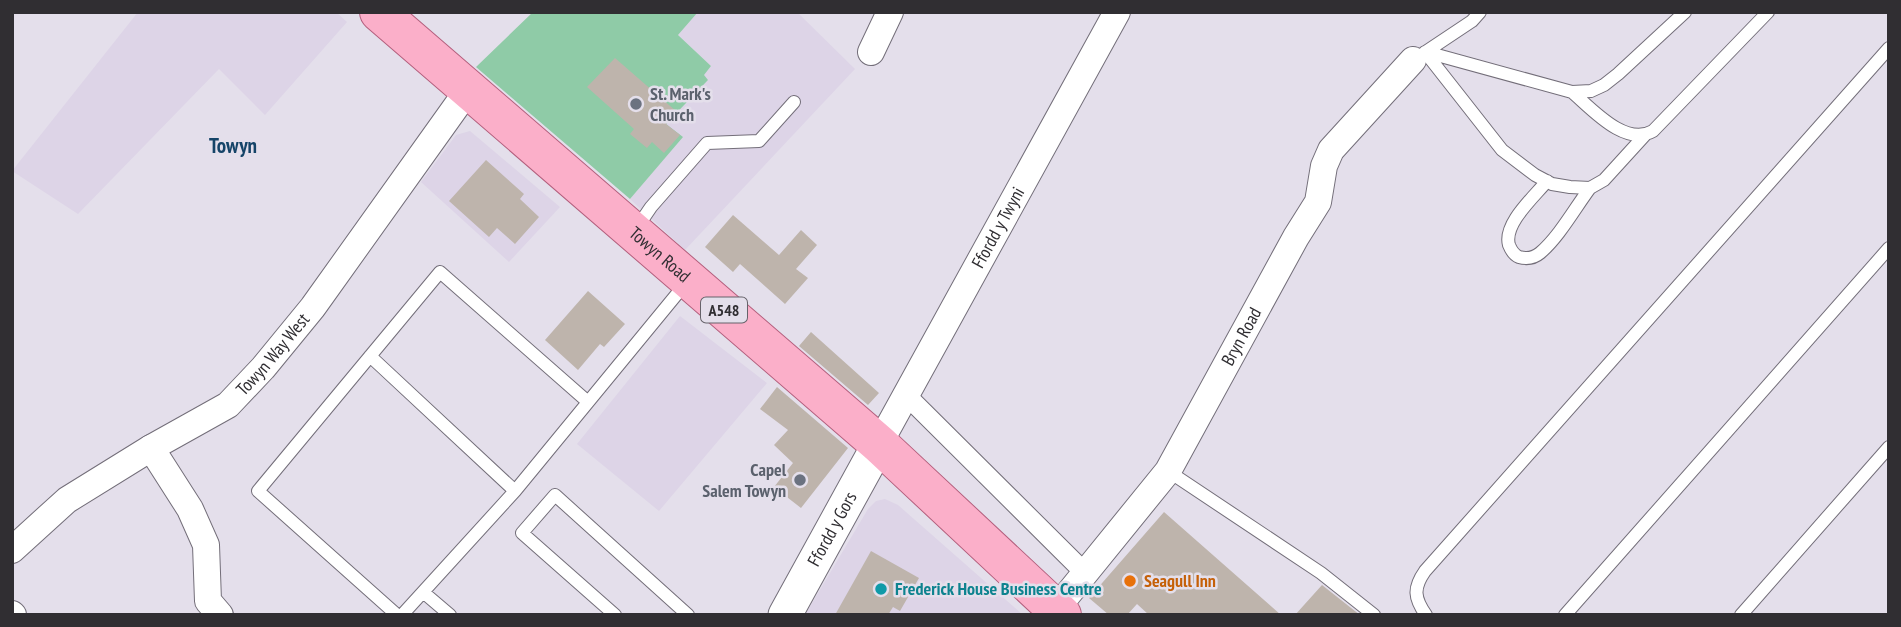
<svg xmlns="http://www.w3.org/2000/svg" width="1901" height="627" font-family="'PT Sans Narrow',sans-serif">
  <style>
    .built { fill: #ddd4e7 }
    .green { fill: #8fcba7 }
    .building { fill: #beb4ac }
    .lines { fill: none; stroke-linecap: round; stroke-linejoin: round }
    .service-casing { stroke: #736e79; stroke-width: 14 }
    .pedestrian-casing { stroke: #736e79; stroke-width: 21 }
    .minor-casing { stroke: #736e79; stroke-width: 28 }
    .tertiary-casing { stroke: #736e79; stroke-width: 35 }
    .primary-casing { stroke: #b35f7d; stroke-width: 40 }
    .service { stroke: #fff; stroke-width: 12 }
    .pedestrian { stroke: #fff; stroke-width: 19 }
    .minor { stroke: #fff; stroke-width: 26 }
    .tertiary { stroke: #fff; stroke-width: 33 }
    .primary { stroke: #fbafc9; stroke-width: 38 }
    .worship-dot { fill: #6b7280; stroke: #e4dfeb; stroke-width: 2.5 }
    .food-dot { fill: #e8710a; stroke: #e4dfeb; stroke-width: 2.5 }
    .culture-dot { fill: #0f9aa8; stroke: #e4dfeb; stroke-width: 2.5 }
    .labels { text-anchor: middle; stroke-width: 5; stroke-linejoin: round; paint-order: stroke }
    .shield { fill: #e4dfeb; stroke: #66636a; stroke-width: 2 }
    .shield-label { font-size: 16px; font-weight: bold; fill: #302e32 }
    .worship-label { font-size: 18px; font-weight: bold; fill: #5b616d; stroke: #e4dfeb; text-anchor: start }
    .street-label { font-size: 18px; fill: #302e32; stroke: #e4dfeb }
    .food-label { font-size: 18px; font-weight: bold; fill: #c56008; stroke: #e4dfeb; text-anchor: start }
    .culture-label { font-size: 18px; font-weight: bold; fill: #0d838f; stroke: #e4dfeb; text-anchor: start }
    .quarter-label { font-size: 21px; font-weight: bold; fill: #154468; stroke: #e4dfeb }
  </style>
  <rect width="100%" height="100%" fill="#e4dfeb"/>
  <!-- built -->
  <path class="built" d="M138,12H336L347,22L265,115L219,69L78,214L12,171Z
    M698,12H797L855,69L685,250L630,199L682,137L666,124L708,80L703,75L711,66L678,35Z
    M470,131L560,207L509,262L421,182L456,135Z
    M680,316L767,383L659,511L577,444Z
    M885,499L898,505L1023,615H805L868,509L876,501Z"/>
  <!-- green -->
  <path class="green" d="M533,12H698L678,35L711,66L704,75L708,80L666,124L683,137L630,199L476,67Z"/>
  <!-- building -->
  <path class="building" d="M615,58L677,112L666,124L680,135L664,153L652,142L647,148L630,134L634,129L587,87Z
    M486,160L524,194L520,199L539,217L515,244L497,228L489,237L449,201Z
    M733,215L779,255L801,230L817,245L796,269L808,278L785,304L740,264L733,272L705,247Z
    M588,291L625,324L604,347L600,344L578,370L545,340Z
    M811,332L879,393L868,405L799,346Z
    M777,387L848,448L801,508L774,487L793,463L774,445L788,430L760,409Z
    M1164,512L1281,615H1149L1137,604L1127,615H1109L1089,598Z
    M871,551L919,578L900,611L893,607L888,615H835Z
    M1322,585L1360,615H1295Z"/>
  <g class="lines">
    <defs>
      <path id="service" d="M1425,52L1502,150L1535,175L1552,184L1570,187L1590,188L1604,180L1645,135
        M1426,52L1572,92L1591,91L1604,85L1618,74L1685,12
        M1421,55L1472,21L1480,12
        M1572,92C1592,109 1625,147 1653,131L1768,12
        M1547,181C1534,197 1503,224 1509,245C1511,250 1514,255 1519,257C1526,259 1534,258 1540,253C1559,237 1575,208 1590,188
        M636,229L651,207L707,143L759,141L794,102
        M370,356L515,491
        M1168,471L1321,573L1374,615
        M423,592L450,615
        M397,615L258,491L440,272L588,402
        M402,615L515,491L686,283
        M615,615L522,533L555,495L688,615
        M1426,615C1414,598 1413,588 1425,571L1889,48
        M1565,615L1889,248
        M1741,615L1889,447"/>
      <path id="pedestrian" d="M906,395L1085,573"/>
      <g id="minor">
        <path d="M871,52L890,12"/>
        <path id="s1" d="M879,444L1117,12"/>
        <path d="M151,448L190,509L206,545L208,601L220,615"/>
        <path id="s2" d="M12,550L67,500L151,448L228,405L263,368L313,307L468,90"/>
        <path id="s3" d="M1056,609L1168,471L1296,237L1318,202L1324,166L1331,150L1413,60"/>
        <path d="M12,614L13,615"/>
      </g>
      <g id="tertiary">
        <path id="s4" d="M785,615L879,444"/>
      </g>
      <g id="primary">
        <path id="s5" d="M379,12L879,444L1062,615"/>
      </g>
    </defs>
    <!-- service casing -->
    <use href="#service" class="service-casing"/>
    <!-- pedestrian casing -->
    <use href="#pedestrian" class="pedestrian-casing"/>
    <!-- minor casing -->
    <use href="#minor" class="minor-casing"/>
    <!-- tertiary casing -->
    <use href="#tertiary" class="tertiary-casing"/>
    <!-- primary casing -->
    <use href="#primary" class="primary-casing"/>
    <!-- service -->
    <use href="#service" class="service"/>
    <!-- pedestrian -->
    <use href="#pedestrian" class="pedestrian"/>
    <!-- minor -->
    <use href="#minor" class="minor"/>
    <!-- tertiary -->
    <use href="#tertiary" class="tertiary"/>
    <!-- primary -->
    <use href="#primary" class="primary"/>
  </g>
  <!-- markers -->
  <g class="worship-dot">
    <circle cx="636" cy="104" r="7"/>
    <circle cx="800" cy="480" r="7"/>
  </g>
  <circle class="food-dot" cx="1130" cy="581" r="7"/>
  <circle class="culture-dot" cx="881" cy="589" r="7"/>
  <g class="labels">
    <!-- shield labels -->
    <rect class="shield" x="701" y="297.5" width="46" height="25" rx="5"/>
    <g class="shield-label">
      <text x="724" y="316">A548</text>
    </g>
    <!-- worship labels -->
    <g class="worship-label">
      <text x="650" y="100">St. Mark's<tspan x="650" dy="21">Church</tspan></text>
      <text x="786" y="476" text-anchor="end">Capel<tspan x="786" dy="21">Salem Towyn</tspan></text>
    </g>
    <!-- street labels -->
    <g class="street-label">
      <text dy="6" stroke="none"><textPath href="#s1" startOffset="247">Ffordd y Twyni</textPath></text>
      <text dy="6" stroke="none"><textPath href="#s5" startOffset="371">Towyn Road</textPath></text>
      <text dy="6" stroke="none"><textPath href="#s3" startOffset="331">Bryn Road</textPath></text>
      <text dy="6" stroke="none"><textPath href="#s2" startOffset="329">Towyn Way West</textPath></text>
      <text dy="6" stroke="none"><textPath href="#s4" startOffset="98">Ffordd y Gors</textPath></text>
    </g>
    <!-- food labels -->
    <g class="food-label">
      <text x="1144" y="587">Seagull Inn</text>
    </g>
    <!-- culture labels -->
    <g class="culture-label">
      <text x="895" y="595">Frederick House Business Centre</text>
    </g>
    <!-- quarter labels -->
    <g class="quarter-label">
      <text x="233" y="153">Towyn</text>
    </g>
  </g>
  <!-- border -->
  <rect width="1901" height="627" fill="none" stroke="#302e32" stroke-width="28"/>
</svg>
